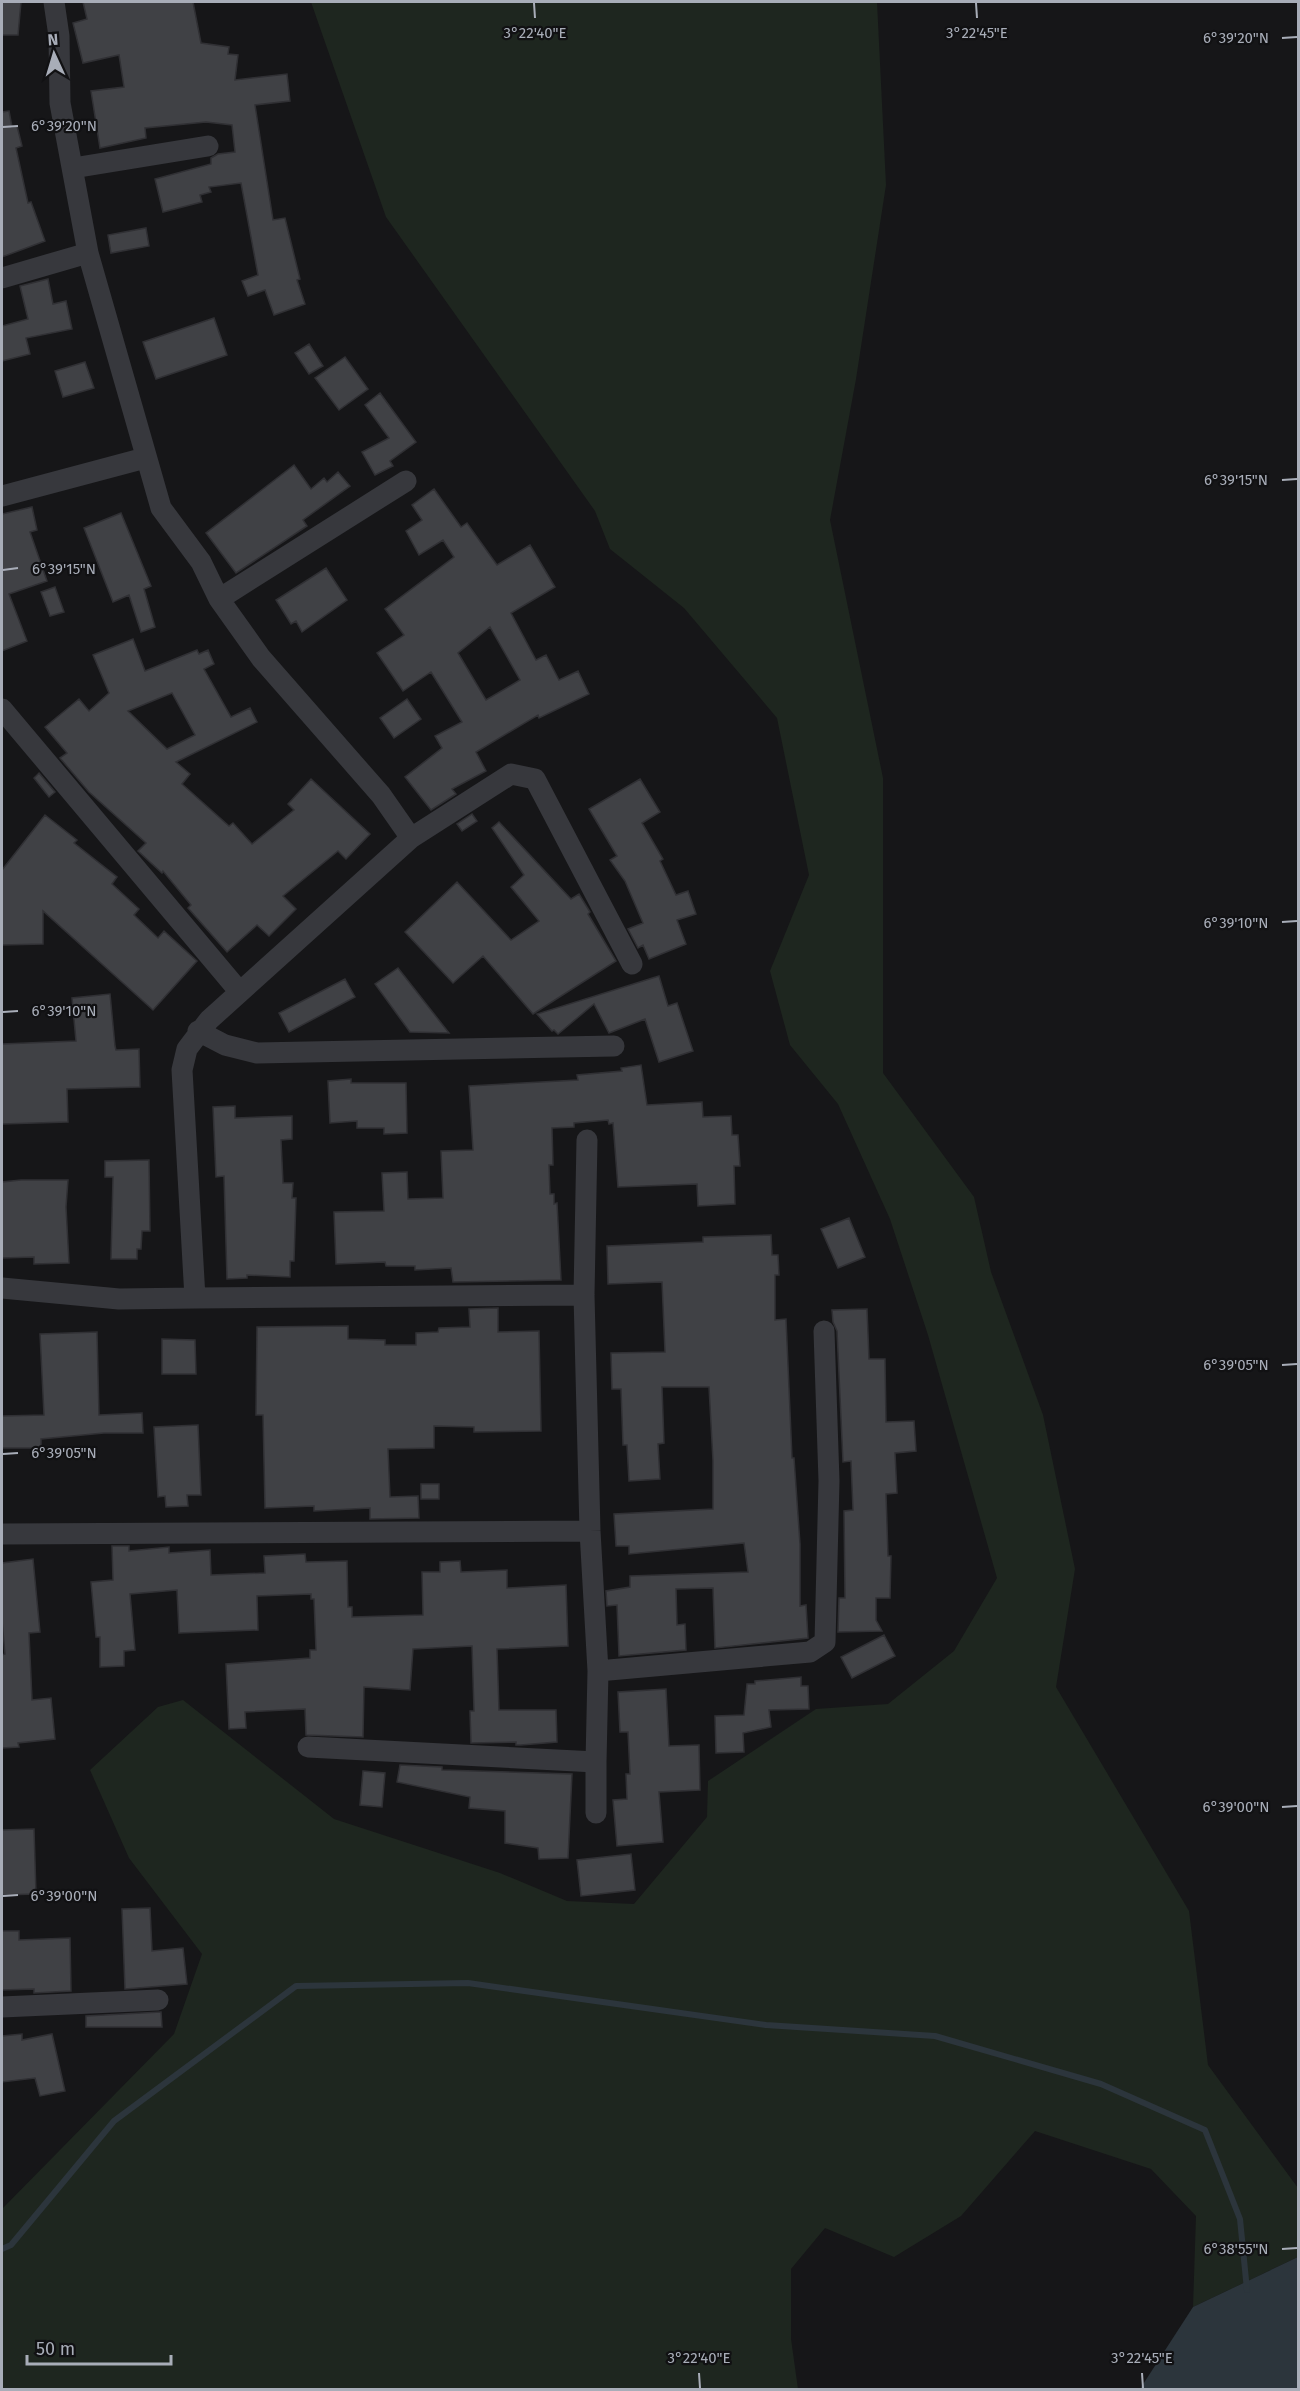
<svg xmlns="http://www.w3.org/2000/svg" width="1300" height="2391" font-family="'Fira Sans',sans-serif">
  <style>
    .green { fill: #1e261f }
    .water { fill: #2c353c }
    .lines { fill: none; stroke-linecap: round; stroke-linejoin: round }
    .stream { stroke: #2c353c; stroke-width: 6 }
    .building { fill: #404145; stroke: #303034; stroke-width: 1.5; fill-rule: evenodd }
    .minor { stroke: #37383d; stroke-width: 21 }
    .ticks { fill: none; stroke: #a8adb8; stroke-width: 2 }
    .ticks-label { font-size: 15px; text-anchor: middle; fill: #a8adb8; stroke: #111113; stroke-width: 4.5; stroke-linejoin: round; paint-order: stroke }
  </style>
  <rect width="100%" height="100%" fill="#161618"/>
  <!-- green -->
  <path class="green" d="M311,2H877L886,185L856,379L830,520L883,778V1073L974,1197L991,1272L1043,1415L1075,1569L1056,1687L1189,1911L1208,2065L1298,2188V2257L1193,2307L1196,2216L1151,2169L1035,2131L961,2216L894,2257L825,2228L791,2269V2339L798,2389L2,2390V2209L174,2034L202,1954L129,1858L90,1770L158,1707L183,1700L334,1819L500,1873L567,1901L634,1904L707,1817L708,1781L816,1709L888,1704L954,1651L997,1578L928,1335L890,1219L838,1104L790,1045L770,971L809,875L777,718L684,608L610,549L595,511L386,217Z"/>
  <!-- water -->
  <path class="water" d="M1298,2257V2389H1140L1193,2307Z"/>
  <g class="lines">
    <!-- stream -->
    <path class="stream" d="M2,2249L11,2245L114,2121L296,1986L468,1983L766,2025L935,2036L1101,2084L1205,2130L1240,2219L1247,2290"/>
  </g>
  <!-- building -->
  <path class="building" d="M2,2H21L18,35H2Z
    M83,2H193L201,43L229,47L228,54L238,55L235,80L287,74L290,101L255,105L273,220L285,218L300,279L297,280L305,304L274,315L265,290L248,296L242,281L258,275L241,183L209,187L211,192L200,195L202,202L163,212L155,179L211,164V158L218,154L235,152L232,125L206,122L145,128L146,138L100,148L91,91L124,87L119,55L83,63L73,23L87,19Z
    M9,111L12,127L17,126L22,146L16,148L28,203L31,202L45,241L2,257V112Z
    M146,228L149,246L111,253L108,235Z
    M48,279L53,304L66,301L72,329L26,338L30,354L2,361V326L28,319L20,286Z
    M214,318L227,355L156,379L143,342Z
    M309,344L323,366L309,374L295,353Z
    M345,357L368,389L339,410L315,378Z
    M85,362L94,388L63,397L55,371Z
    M380,393L416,442L390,461L393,466L375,475L362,452L389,438L365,405Z
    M294,465L311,489L324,478L327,482L338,472L350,486L303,520L307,526L236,573L206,533Z
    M434,489L461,527L467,523L497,565L530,545L555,587L511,613L536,660L546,655L559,680L578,671L589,694L539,718L538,715L476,752L486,771L452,789L456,794L431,810L405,777L442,748L435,736L462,722L431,672L403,691L377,653L404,635L385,609L454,557L443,540L419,555L406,531L422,520L412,505ZM490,627L520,680L486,700L458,653Z
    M32,507L37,530L30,532L47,581L9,594L27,641L2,651V514Z
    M121,513L151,586L144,589L155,627L141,632L129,595L113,602L84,528Z
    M326,568L347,600L302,632L296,621L291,624L276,600Z
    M55,587L64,612L50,616L41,592Z
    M133,639L145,671L197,650L199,654L208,650L214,664L204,669L231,717L250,708L257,722L176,762L190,774L182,784L229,826L233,823L252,844L294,810L288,804L311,779L370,834L346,859L338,851L283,896L296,909L269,936L257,925L227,952L188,908L191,905L163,871L162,873L138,851L146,843L89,792L60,758L67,753L45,727L79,699L89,711L109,693L93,655ZM172,693L195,735L167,749L128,711Z
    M407,699L421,719L394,738L380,718Z
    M39,773L55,792L49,797L34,778Z
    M640,779L660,812L642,823L663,859L660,861L676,895L688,891L696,914L677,920L686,944L649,959L643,945L638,948L628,929L643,923L625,881L610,860L617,856L589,809Z
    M472,814L477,821L462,831L457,824Z
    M45,815L77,840L74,843L117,877L112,884L139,909L134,915L158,938L164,931L197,961L153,1010L43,911V944L2,945V870Z
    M499,822L571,899L579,894L590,912L588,914L616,961L533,1014L483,956L453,983L405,932L457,882L511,940L539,921L511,887L524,875L492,828Z
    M398,968L449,1033L410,1032L375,984Z
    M659,976L668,1006L677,1003L693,1051L659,1062L645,1019L609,1033L594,1004L558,1034L554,1030L552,1031L537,1014Z
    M345,979L355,997L289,1032L279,1013Z
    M110,994L115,1046L116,1050L139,1049L140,1087L67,1089L68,1122L2,1124V1044L76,1041L72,998Z
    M641,1065L647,1105L702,1102L703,1117L731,1116L732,1135H738L740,1166H734L735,1204L698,1206L697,1184L618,1187L613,1123L609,1124L608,1120L574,1123V1127L552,1128L553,1165H549L550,1194H554V1204L557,1203L561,1280L453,1282L451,1268L415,1270V1266H386L385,1262L336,1264L334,1212L384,1211L382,1173L407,1172L408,1199L443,1198L441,1151L473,1150L469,1086L578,1080L577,1075L622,1071L621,1068Z
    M351,1079V1083H406L407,1133L384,1134V1128H357V1121L330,1123L328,1081Z
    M235,1106V1118L292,1116V1139L281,1140L283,1183H293L292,1198H296L294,1261H290V1277L247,1275V1278L227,1279L224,1176L216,1177L213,1107Z
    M149,1160L150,1231H142L141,1249H137V1259H111L113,1177H105V1161Z
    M21,1180H68L66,1207L69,1263L34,1264V1257L2,1258V1182Z
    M849,1218L865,1257L838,1268L821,1229Z
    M771,1235L772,1255H778L779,1275H775V1320L786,1319L792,1458H794L800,1544V1606L806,1605L808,1638L715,1648L713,1588L676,1589L677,1625L685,1624L686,1650L619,1656L617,1605L607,1606L606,1591L630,1587V1576L748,1572L744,1543L629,1554V1546H616L614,1514L713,1509V1461L709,1387H662L664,1443L658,1444L660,1479L629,1481L627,1445H623L621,1389H612L611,1353L665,1352L662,1282L608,1284L607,1246L703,1242V1237Z
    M498,1308V1332L539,1331L541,1431L474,1432V1427L434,1426V1448L388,1449L390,1497L418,1496L419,1518L370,1519V1508L314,1511V1506L265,1508L263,1415H256L257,1327L348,1326V1339L385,1340V1345H416V1333L438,1332L439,1328L470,1327L469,1309Z
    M867,1309L869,1359H885L886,1422L914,1421L916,1451L895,1453L897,1493L886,1494L888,1556H891L890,1598H876V1620L882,1631L838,1632L839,1598H845L844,1511L853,1510L851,1461L843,1462L837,1331L833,1322L832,1310Z
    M97,1332L99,1415L142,1413L143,1433H104L41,1439V1448H2V1416L44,1415L40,1334Z
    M162,1339L195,1340L196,1374H162Z
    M198,1425L201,1495H187L188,1506L166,1507L165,1496L158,1497L154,1427Z
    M421,1484H439V1499H421Z
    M112,1546H129V1551L169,1547V1553L210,1550L211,1575L265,1573L264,1556L305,1554L306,1562L347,1561L348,1607H352V1617L423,1615L422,1572H440V1562L460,1561L461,1572L507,1570V1588L566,1585L568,1646L497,1649L499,1710H556L557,1742L521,1745H516V1742L471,1743L470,1711H474L472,1646L413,1649L410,1690L364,1687L363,1737L306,1735L305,1709L245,1712L246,1728L229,1729L226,1664L310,1658V1650H316L314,1599H311V1594L257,1596L258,1630L179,1633L177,1590L130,1594L135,1650L124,1651V1666L100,1667V1637H96L91,1582L113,1580Z
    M33,1559L40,1632L29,1633L32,1700L51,1698L55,1739L18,1743L19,1747L2,1748V1655L5,1654L2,1621V1563Z
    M884,1635L895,1656L852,1678L841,1657Z
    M801,1677V1686H808L809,1709L769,1710L771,1727L743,1733L744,1752L716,1753L715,1716L744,1715L747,1684H755V1681Z
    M666,1689L669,1746L699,1745L700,1790L659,1792L663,1842L617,1846L613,1800L627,1799L626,1774H630L628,1732H620L618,1692Z
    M400,1765L442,1767V1770L572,1774L568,1858L539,1859L538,1848L505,1843V1811L469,1808L470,1797L397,1782Z
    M363,1771L385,1773L382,1807L360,1805Z
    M34,1829L36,1894L2,1895V1830Z
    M631,1854L635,1890L581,1896L577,1860Z
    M150,1908L152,1951L183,1948L187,1984L125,1989L122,1909Z
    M2,1931H19V1940L70,1938L71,1991L34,1993V1989L2,1990Z
    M161,2012L162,2027H86V2016Z
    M22,2034V2040L52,2034L65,2091L40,2096L35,2078L2,2082V2036Z"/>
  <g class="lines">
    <!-- minor -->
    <path class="minor" d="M73,168L208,146
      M2,278L88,253
      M2,496L145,458
      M219,599L406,481
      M2,709L239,991
      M411,838L511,774L535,779L632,964
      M198,1031L225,1045L257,1053L614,1046
      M2,1288L119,1299L195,1298L182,1070L187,1049L209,1020L411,838L381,795L261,658L219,599L201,562L161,508L88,253L60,103L59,36L54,2
      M195,1298L584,1295
      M2,1534L590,1531
      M598,1671L810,1652L825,1642L829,1481L824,1331
      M308,1747L596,1762L598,1671L590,1531L584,1295L587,1140
      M596,1762V1813
      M2,2007L158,2000"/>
  </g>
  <!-- ticks -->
  <path class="ticks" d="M534,3L535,18M976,3L977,18M1282,38L1297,37M3,127L18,126M1282,480L1297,479M3,570L18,568M1282,922L1297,921M3,1012L18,1011M1282,1365L1297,1364M3,1454L18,1453M1282,1807L1297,1806M3,1896L18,1895M1282,2249L1297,2248M699,2373L700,2388M1142,2373L1143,2388"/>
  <g class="ticks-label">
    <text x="535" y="38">3°22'40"E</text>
    <text x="977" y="38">3°22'45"E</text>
    <text x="1236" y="43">6°39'20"N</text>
    <text x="64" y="131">6°39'20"N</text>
    <text x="1236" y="485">6°39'15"N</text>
    <text x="64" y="574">6°39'15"N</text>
    <text x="1236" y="928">6°39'10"N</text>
    <text x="64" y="1016">6°39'10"N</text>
    <text x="1236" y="1370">6°39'05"N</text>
    <text x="64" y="1458">6°39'05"N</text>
    <text x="1236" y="1812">6°39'00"N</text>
    <text x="64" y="1901">6°39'00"N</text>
    <text x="1236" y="2254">6°38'55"N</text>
    <text x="699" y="2363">3°22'40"E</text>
    <text x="1142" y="2363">3°22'45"E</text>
  </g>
  <!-- border -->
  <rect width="1300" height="2391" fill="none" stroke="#a8adb8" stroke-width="6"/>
  <!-- north arrow -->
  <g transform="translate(54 54) rotate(356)" stroke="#111113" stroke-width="4.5" paint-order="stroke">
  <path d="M0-4.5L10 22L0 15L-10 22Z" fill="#a8adb8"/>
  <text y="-9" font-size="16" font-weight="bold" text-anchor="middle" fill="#a8adb8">N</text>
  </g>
  <!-- scale -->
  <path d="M27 2355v9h144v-9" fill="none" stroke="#a8adb8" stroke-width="3"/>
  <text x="36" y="2355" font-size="18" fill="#a8adb8" stroke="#111113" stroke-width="4.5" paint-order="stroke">50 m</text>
</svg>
